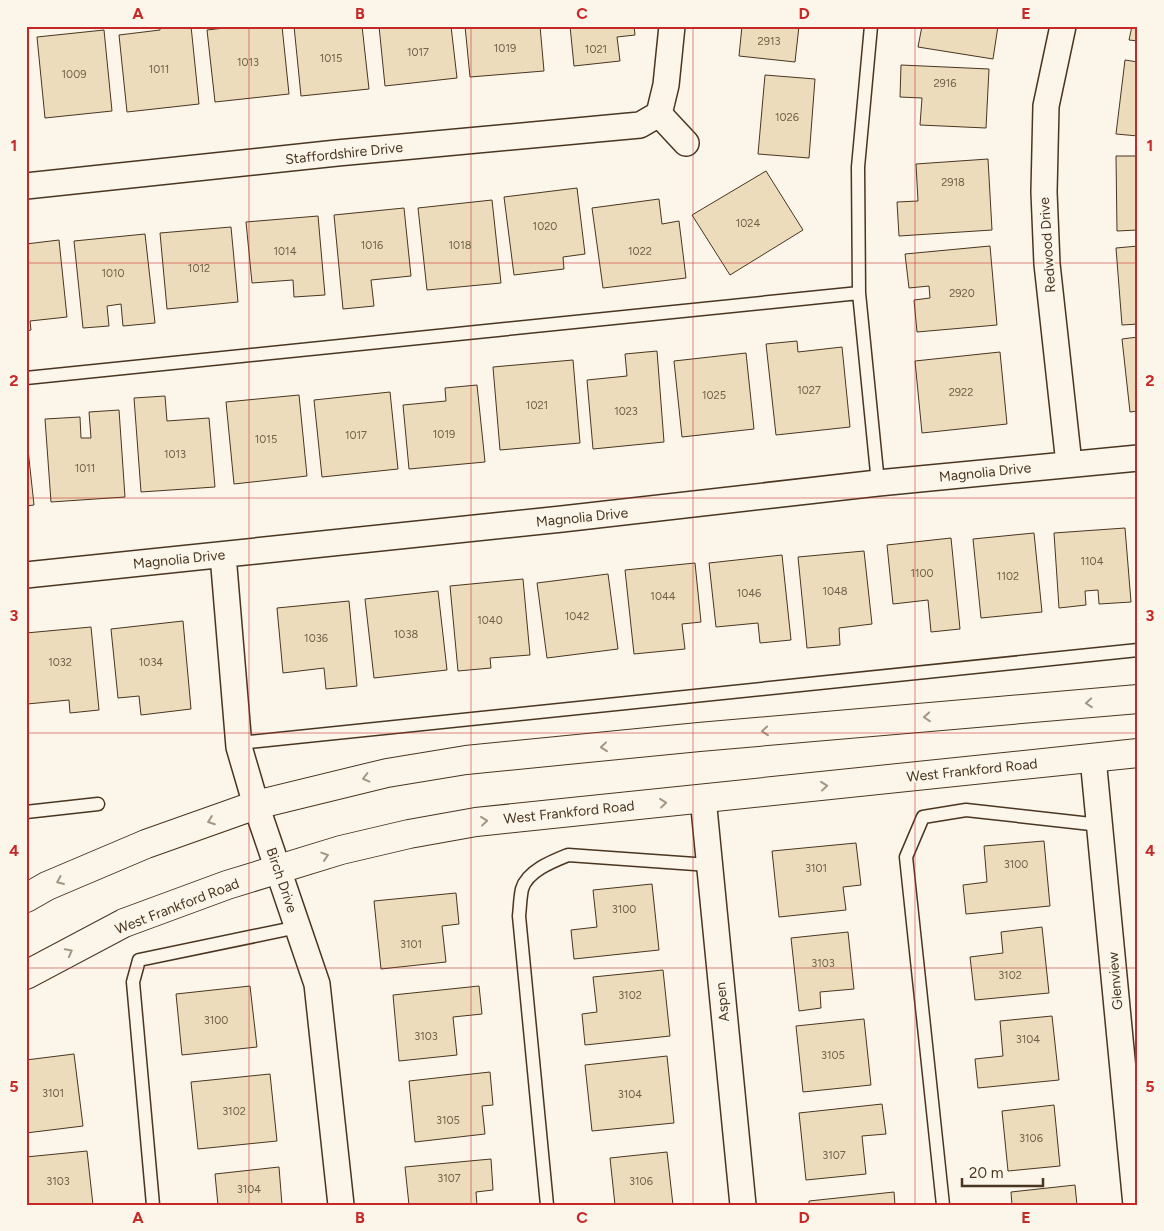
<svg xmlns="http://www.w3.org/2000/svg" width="1164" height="1231" font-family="Figtree,sans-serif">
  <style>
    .building { fill: #ecdcbc; stroke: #4a3520 }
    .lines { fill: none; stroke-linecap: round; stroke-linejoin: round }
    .lane-casing { stroke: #4a3520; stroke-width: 15 }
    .street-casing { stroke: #4a3520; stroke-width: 28 }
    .secondary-casing { stroke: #4a3520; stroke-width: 30 }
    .lane { stroke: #fbf6e9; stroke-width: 12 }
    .street { stroke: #fbf6e9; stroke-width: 25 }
    .secondary { stroke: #fbf6e9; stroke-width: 28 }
    .oneway { stroke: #a29684 }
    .grid { fill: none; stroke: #c62828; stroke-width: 1; stroke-opacity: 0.55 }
    .labels { text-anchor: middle; stroke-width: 4; stroke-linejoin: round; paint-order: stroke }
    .number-label { font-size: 11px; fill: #725f47 }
    .street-label { font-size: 14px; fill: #4a3520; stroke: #fbf6e9 }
    .neatline { fill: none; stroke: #c62828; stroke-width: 2 }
    .grid-label { font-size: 16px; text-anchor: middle; font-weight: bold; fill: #c62828 }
  </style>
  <rect width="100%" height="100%" fill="#fbf6e9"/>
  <!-- building -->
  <path class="building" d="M160,26H191L199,104L127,112L119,35L160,30Z
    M242,26H282L289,94L215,102L207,30Z
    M294,26H362L369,89L301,96Z
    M379,26H451L457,78L385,86Z
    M465,26H540L544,71L470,77Z
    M570,26H634L635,35L617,37L620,61L574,66Z
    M742,26H799L795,62L739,56Z
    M922,26H998L993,59L918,47Z
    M1132,26H1138V41L1129,40Z
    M104,30L112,111L45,118L37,37Z
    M1125,60L1138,62V136L1116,134Z
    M901,65L989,69L986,128L920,125L922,98L900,97Z
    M765,75L815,79L809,158L758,154Z
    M1116,156H1138V230L1117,231Z
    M988,159L992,230L899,236L897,202L918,201L916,164Z
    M766,171L803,230L730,275L692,215Z
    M577,188L585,254L563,257L564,269L514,275L504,197Z
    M659,199L662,224L679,221L686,278L603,288L592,208Z
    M492,200L501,283L427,290L418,208Z
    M404,208L411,276L371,280L374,306L343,309L334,215Z
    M318,216L325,295L294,297L293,280L252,283L246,222Z
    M231,227L238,302L167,309L160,233Z
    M145,234L155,323L123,326L121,304L107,306L109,326L83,328L74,241Z
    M59,240L67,317L30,321L31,330L26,331V244Z
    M990,246L997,325L917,332L914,300L930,298L929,286L909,288L905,254Z
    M1138,246V324L1122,325L1116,248Z
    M1138,337V411L1130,412L1122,339Z
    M797,341L798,352L842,347L850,427L776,435L766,344Z
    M657,351L664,442L593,449L587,380L627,376L625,354Z
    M1000,352L1007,424L922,433L915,361Z
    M746,353L754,429L682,437L674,361Z
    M573,360L580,443L500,450L493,367Z
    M477,385L485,462L409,469L403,405L446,401L445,388Z
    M390,392L398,469L322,477L314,400Z
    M299,395L307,476L234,484L226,402Z
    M165,396L167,421L209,418L215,487L141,492L134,398Z
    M119,410L125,497L51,502L45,419L80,417L81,438H91L89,412Z
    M26,431L34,505L26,506Z
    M1125,528L1131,602L1099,604L1098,590L1085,591L1086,605L1059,608L1054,533Z
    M1034,533L1042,612L981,618L973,539Z
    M951,538L960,629L931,632L928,600L893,604L887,545Z
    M864,551L872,624L839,628L840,645L807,648L798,557Z
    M782,555L791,640L760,643L758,623L716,627L709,563Z
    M695,563L701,622L682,624L685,649L634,654L625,570Z
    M608,574L618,649L547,658L537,583Z
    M523,579L530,655L490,658L491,668L458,671L450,586Z
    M438,591L447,670L374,678L365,599Z
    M349,601L357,686L326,689L324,668L283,673L277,608Z
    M183,621L191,709L141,715L139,696L118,698L111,629Z
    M91,627L99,710L70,713L69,700L27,704L26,633Z
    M1044,841L1050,906L966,914L963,885L987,882L984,846Z
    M856,843L861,885L843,887L846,910L779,917L772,851Z
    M652,884L659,950L574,959L571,930L597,927L593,890Z
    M456,893L459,924L442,926L446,962L381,969L374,901Z
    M1042,927L1049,993L975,1000L970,957L1003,953L1001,932Z
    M848,932L854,989L820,992L821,1008L799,1011L791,938Z
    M663,970L670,1036L585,1045L582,1014L597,1012L593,977Z
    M250,986L257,1047L182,1055L176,994Z
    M479,986L482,1014L453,1017L457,1055L399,1061L393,995Z
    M1052,1016L1059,1080L978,1088L975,1059L1003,1056L1000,1021Z
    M864,1019L871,1085L803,1092L796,1026Z
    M74,1054L83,1126L26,1133V1060Z
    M667,1056L674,1123L592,1131L585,1065Z
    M490,1072L493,1105L482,1106L485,1134L415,1142L409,1081Z
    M270,1074L277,1141L198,1149L191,1082Z
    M882,1104L886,1134L862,1136L866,1174L806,1180L799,1113Z
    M1054,1105L1060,1166L1008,1171L1002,1111Z
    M87,1151L93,1205H26V1157Z
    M667,1152L673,1205H615L610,1158Z
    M491,1159L493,1190L476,1192L477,1205H409L405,1167Z
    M279,1167L282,1205H218L215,1174Z
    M1075,1185L1077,1205H1012L1011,1192Z
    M894,1192L895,1205H809V1201Z"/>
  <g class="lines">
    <defs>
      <path id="lane" d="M859,293L858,167L871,26
        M26,378L859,293L878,483
        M239,743L1138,650
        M26,812L98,804
        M153,1205L133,982L139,960L298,927
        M547,1205L519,916C520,908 520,898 522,889C527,871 553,861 568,855L709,865
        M943,1205L906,857L923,817L966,810L1100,825"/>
      <path id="street" d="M1063,26L1046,106L1044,192L1047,264L1069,464
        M659,114L686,143
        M26,186L337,153L640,125L659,114L666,85L672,26
        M223,555L239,747L256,805L317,984L341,1205
        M26,575L562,519L878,483L1138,458
        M1093,758L1136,1205
        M703,798L743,1205"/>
      <path id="secondary" d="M26,898L47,886L146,844L256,805L387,773L466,760L699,737L1138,699
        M26,975L124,923L227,885L341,850L409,834L476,822L1138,753"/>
    </defs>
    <!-- lane casing -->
    <use href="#lane" class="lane-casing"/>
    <!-- street casing -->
    <use href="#street" class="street-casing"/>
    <!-- secondary casing -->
    <use href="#secondary" class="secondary-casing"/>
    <!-- lane -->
    <use href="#lane" class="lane"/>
    <!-- street -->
    <use href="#street" class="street"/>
    <!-- secondary -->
    <use href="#secondary" class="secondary"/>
  </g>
  <!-- one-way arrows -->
  <defs><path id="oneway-chevron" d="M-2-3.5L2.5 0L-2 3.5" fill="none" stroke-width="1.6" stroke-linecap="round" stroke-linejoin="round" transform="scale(1.25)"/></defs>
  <g class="oneway">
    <use href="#oneway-chevron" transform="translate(1089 703) rotate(175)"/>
    <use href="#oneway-chevron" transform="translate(927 717) rotate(175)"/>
    <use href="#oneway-chevron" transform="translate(765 731) rotate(175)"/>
    <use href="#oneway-chevron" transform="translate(604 747) rotate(174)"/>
    <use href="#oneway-chevron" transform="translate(366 778) rotate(166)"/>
    <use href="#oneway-chevron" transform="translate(824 786) rotate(-6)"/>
    <use href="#oneway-chevron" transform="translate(663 803) rotate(-6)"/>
    <use href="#oneway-chevron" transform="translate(211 821) rotate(160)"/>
    <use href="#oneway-chevron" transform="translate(484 821) rotate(-6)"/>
    <use href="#oneway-chevron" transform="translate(325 856) rotate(-18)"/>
    <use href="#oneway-chevron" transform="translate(60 881) rotate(157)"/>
    <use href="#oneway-chevron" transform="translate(69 952) rotate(-28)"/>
  </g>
  <!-- grid -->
  <path class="grid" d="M249,26V1205M471,26V1205M693,26V1205M915,26V1205M26,263H1138M26,498H1138M26,733H1138M26,968H1138"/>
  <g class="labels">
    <!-- number labels -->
    <g class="number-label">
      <text x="769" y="45">2913</text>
      <text x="505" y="52">1019</text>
      <text x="596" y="53">1021</text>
      <text x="418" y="56">1017</text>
      <text x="331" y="62">1015</text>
      <text x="248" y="66">1013</text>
      <text x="159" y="73">1011</text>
      <text x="74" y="78">1009</text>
      <text x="945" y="87">2916</text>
      <text x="787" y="121">1026</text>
      <text x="953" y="186">2918</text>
      <text x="748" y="227">1024</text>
      <text x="545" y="230">1020</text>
      <text x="372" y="249">1016</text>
      <text x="460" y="249">1018</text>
      <text x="285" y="255">1014</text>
      <text x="640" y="255">1022</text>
      <text x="199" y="272">1012</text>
      <text x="113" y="277">1010</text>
      <text x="962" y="297">2920</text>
      <text x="809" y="394">1027</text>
      <text x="961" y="396">2922</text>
      <text x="714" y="399">1025</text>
      <text x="537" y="409">1021</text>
      <text x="626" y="415">1023</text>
      <text x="444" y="438">1019</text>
      <text x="356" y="439">1017</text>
      <text x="266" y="443">1015</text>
      <text x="175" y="458">1013</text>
      <text x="85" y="472">1011</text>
      <text x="1092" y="565">1104</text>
      <text x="922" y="577">1100</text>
      <text x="1008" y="580">1102</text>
      <text x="835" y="595">1048</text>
      <text x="749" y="597">1046</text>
      <text x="663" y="600">1044</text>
      <text x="577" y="620">1042</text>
      <text x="490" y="624">1040</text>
      <text x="406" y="638">1038</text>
      <text x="316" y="642">1036</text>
      <text x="60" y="666">1032</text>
      <text x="151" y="666">1034</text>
      <text x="1016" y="868">3100</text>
      <text x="816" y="872">3101</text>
      <text x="624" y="913">3100</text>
      <text x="411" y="948">3101</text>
      <text x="823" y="967">3103</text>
      <text x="1010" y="979">3102</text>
      <text x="630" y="999">3102</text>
      <text x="216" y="1024">3100</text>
      <text x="426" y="1040">3103</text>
      <text x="1028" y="1043">3104</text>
      <text x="833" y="1059">3105</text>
      <text x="53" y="1097">3101</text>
      <text x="630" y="1098">3104</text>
      <text x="234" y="1115">3102</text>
      <text x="448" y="1124">3105</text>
      <text x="1031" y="1142">3106</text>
      <text x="834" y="1159">3107</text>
      <text x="449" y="1182">3107</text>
      <text x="58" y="1185">3103</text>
      <text x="641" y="1185">3106</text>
      <text x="249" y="1193">3104</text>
    </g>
    <!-- street labels -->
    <g class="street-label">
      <text transform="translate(344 153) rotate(-6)" y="5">Staffordshire Drive</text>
      <text transform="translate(1047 245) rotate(-94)" y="5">Redwood Drive</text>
      <text transform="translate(985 472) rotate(-6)" y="5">Magnolia Drive</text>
      <text transform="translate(582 517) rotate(-6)" y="5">Magnolia Drive</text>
      <text transform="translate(179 559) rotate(-6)" y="5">Magnolia Drive</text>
      <text transform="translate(972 770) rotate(-6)" y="5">West Frankford Road</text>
      <text transform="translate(569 812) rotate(-6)" y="5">West Frankford Road</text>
      <text transform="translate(282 880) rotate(71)" y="5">Birch Drive</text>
      <text transform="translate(177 906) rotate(-21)" y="5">West Frankford Road</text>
      <text transform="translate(1115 981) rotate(-95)" y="5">Glenview</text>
      <text transform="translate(722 1002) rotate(-96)" y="5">Aspen</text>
    </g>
  </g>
  <!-- border -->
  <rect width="1164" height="1231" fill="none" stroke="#fbf6e9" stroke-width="55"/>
  <!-- scale -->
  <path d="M962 1178v8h81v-8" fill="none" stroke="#4a3520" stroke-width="2.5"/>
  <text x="969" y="1178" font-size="15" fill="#4a3520" stroke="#fbf6e9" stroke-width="4" paint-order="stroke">20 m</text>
  <rect x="28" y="28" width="1108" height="1176" class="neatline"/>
  <g class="grid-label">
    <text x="138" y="19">A</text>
    <text x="360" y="19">B</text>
    <text x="582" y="19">C</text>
    <text x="804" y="19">D</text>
    <text x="1026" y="19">E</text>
    <text x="14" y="151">1</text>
    <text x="1150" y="151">1</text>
    <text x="14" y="386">2</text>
    <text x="1150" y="386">2</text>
    <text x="14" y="621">3</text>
    <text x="1150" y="621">3</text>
    <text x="14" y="856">4</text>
    <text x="1150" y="856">4</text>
    <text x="14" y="1092">5</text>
    <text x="1150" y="1092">5</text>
    <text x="138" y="1223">A</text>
    <text x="360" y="1223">B</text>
    <text x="582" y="1223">C</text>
    <text x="804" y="1223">D</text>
    <text x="1026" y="1223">E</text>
  </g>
</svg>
